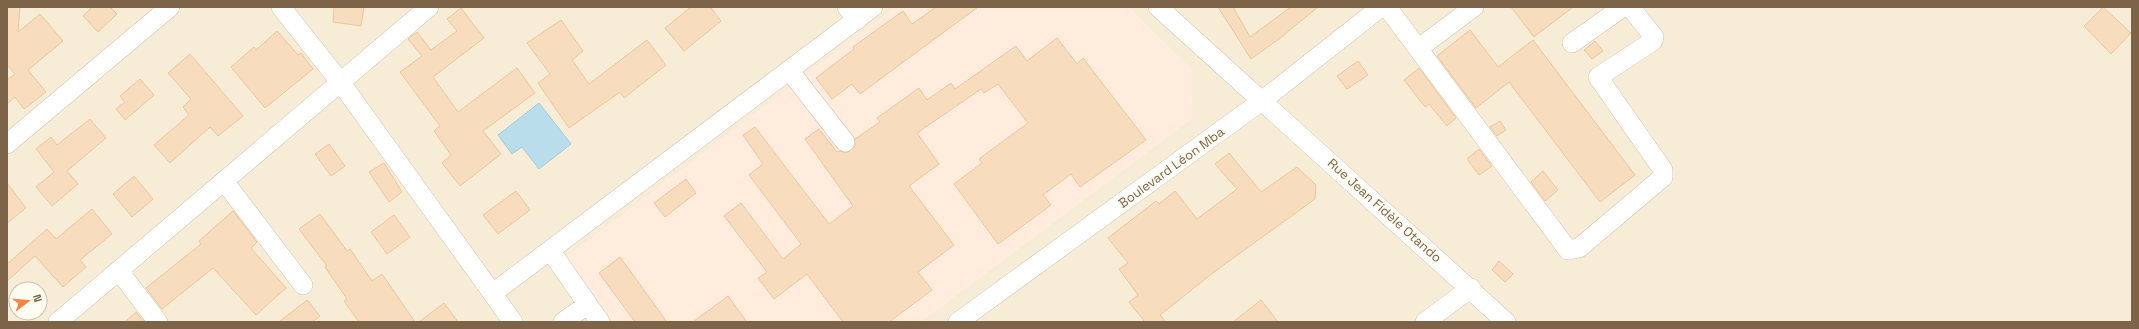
<svg xmlns="http://www.w3.org/2000/svg" width="2139" height="329" font-family="'Space Grotesk',sans-serif">
  <style>
    .residential { fill: #f7edd6; fill-rule: evenodd }
    .commercial { fill: #ffecdc }
    .water { fill: #baddeb; stroke: #9fcbde }
    .building { fill: #f7ddbd; stroke: #ecc69b }
    .lines { fill: none; stroke-linecap: round; stroke-linejoin: round }
    .minor-casing { stroke: #d3c3ac; stroke-width: 20 }
    .minor { stroke: #fff; stroke-width: 19 }
    .labels { text-anchor: middle; stroke-width: 3.5; stroke-linejoin: round; paint-order: stroke }
    .street-label { font-size: 13px; fill: #7d6348; stroke: #fffcf1 }
  </style>
  <rect width="100%" height="100%" fill="#fff9e9"/>
  <!-- residential -->
  <path class="residential" d="M7,7H896L567,257L614,322H7ZM16,289H40V313H16Z
    M1128,7H2132V322H920L1192,118L1191,69Z"/>
  <!-- commercial -->
  <path class="commercial" d="M896,7H1128L1191,69L1192,118L920,322H614L567,257Z"/>
  <!-- water -->
  <path class="water" d="M539,103L571,144L539,169L522,147L512,154L498,135Z"/>
  <!-- building -->
  <path class="building" d="M7,7H20L18,32L40,14L63,41L28,70L46,92L24,109L15,97L7,104V80L15,74L7,65Z
    M92,7H110L117,14L98,32L83,16Z
    M334,7H364L361,26L333,22Z
    M691,7H710L721,21L684,51L665,28Z
    M936,7H978L860,94L852,84L832,99L816,78L854,49L853,47L903,11L912,24Z
    M1218,7H1233L1250,37L1291,7H1318L1279,39L1251,59Z
    M1511,7H1573L1534,37Z
    M2103,7L2131,33L2111,54L2084,26Z
    M461,8L484,38L433,77L458,112L517,68L535,93L483,131L501,154L460,186L442,163L451,155L434,131L440,126L400,72L422,56L408,39L417,32L431,50L457,31L447,19Z
    M561,20L583,51L572,60L589,84L647,40L666,65L624,98L620,92L569,128L538,83L550,74L527,43Z
    M1470,30L1498,67L1533,40L1635,175L1600,202L1509,82L1476,108L1437,56Z
    M277,31L298,55L301,53L313,69L265,108L231,67L254,47L256,50Z
    M1057,38L1077,64L1083,58L1146,140L1080,187L1071,174L1043,195L1051,205L998,244L954,184L982,163L979,159L1028,123L998,84L984,93L981,89L917,133L939,164L909,186L954,245L918,272L932,290L889,322H843L807,274L774,299L758,278L767,272L724,216L741,203L783,259L801,244L749,175L763,164L743,135L755,127L829,224L853,206L805,139L819,129L837,152L839,151L847,153L855,146V139L880,122L877,118L919,88L927,100L951,83L955,89L1016,46L1027,61Z
    M1595,41L1603,51L1592,59L1584,50Z
    M190,54L243,116L218,136L210,127L170,163L154,145L189,115L183,107L191,99L168,73Z
    M1358,61L1368,75L1347,89L1337,76Z
    M1419,68L1456,118L1447,126L1429,104L1425,107L1404,80Z
    M140,79L154,95L125,120L116,109L125,102L120,96Z
    M90,119L106,138L67,171L78,184L52,206L36,187L54,172L36,149L51,137L57,145Z
    M1500,121L1506,130L1497,136L1490,127Z
    M329,144L345,166L331,176L315,154Z
    M1479,149L1492,166L1479,175L1467,159Z
    M1229,153L1261,192L1297,167L1316,185L1315,199L1214,272L1160,315L1166,322H1145L1129,302L1138,295L1119,269L1128,263L1108,238L1156,201L1159,204L1175,191L1197,219L1237,189L1215,164Z
    M384,163L402,192L389,202L369,172Z
    M1543,171L1558,190L1545,201L1531,182Z
    M134,176L153,199L132,217L113,194Z
    M686,179L696,193L665,217L654,203Z
    M7,183L26,208L7,223Z
    M516,191L530,210L498,234L483,215Z
    M92,209L112,234L80,260L86,267L63,287L35,256L7,281V264L47,229L56,239Z
    M233,211L257,242L251,248L286,288L256,315L213,268L162,309L146,288L201,244L199,241Z
    M320,214L347,251L350,249L372,281L382,274L415,322H359L344,301L347,299L325,267L327,266L299,229Z
    M394,215L410,237L387,254L371,232Z
    M620,257L667,322H635L599,273Z
    M1499,261L1513,274L1505,282L1492,270Z
    M728,296L747,322H693Z
    M307,300L320,316L312,322H279Z
    M1261,300L1278,322H1233Z
    M444,303L458,322H419Z
    M136,312L144,322H125Z"/>
  <g class="lines">
    <defs>
      <path id="minor" d="M281,7L341,83L513,322
        M847,7L857,20
        M1158,7L1506,322
        M1387,7L1568,250L1579,248L1663,177V170L1598,77L1653,41L1654,37L1630,7
        M1572,43L1623,7
        M1419,48L1474,7
        M789,70L845,142
        M7,144L170,7
        M224,181L303,285
        M550,250L600,322
        M119,271L158,322
        M493,293L873,7
        M58,322L429,7
        M563,322L587,305
        M958,322L1263,100L1381,7
        M1425,322L1471,288"/>
    </defs>
    <!-- minor casing -->
    <use href="#minor" class="minor-casing"/>
    <!-- minor -->
    <use href="#minor" class="minor"/>
  </g>
  <g class="labels">
    <!-- street labels -->
    <g class="street-label">
      <text transform="translate(1171 167) rotate(-36)" y="5">Boulevard Léon Mba</text>
      <text transform="translate(1385 210) rotate(42)" y="5">Rue Jean Fidèle Otando</text>
    </g>
  </g>
  <!-- border -->
  <rect width="2139" height="329" fill="none" stroke="#7d6348" stroke-width="16"/>
  <!-- north arrow -->
  <g transform="translate(28 301) rotate(74)"><circle r="19" fill="#fffcf1" stroke="#cbbfad"/>
  <path d="M0-3L7 15L0 10L-7 15Z" fill="#f58541"/>
  <text y="-6" font-size="11" font-weight="bold" text-anchor="middle" fill="#7d6348">N</text>
  </g>
</svg>
